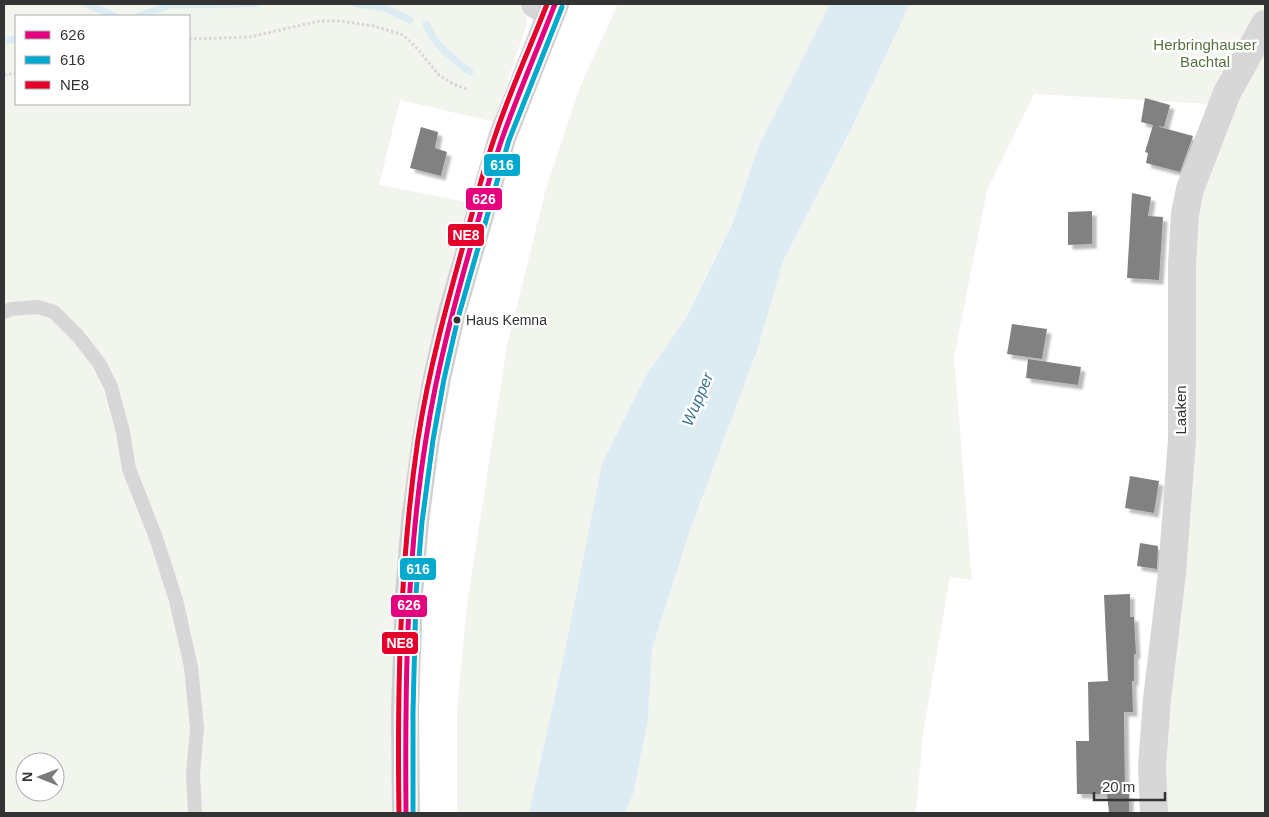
<svg xmlns="http://www.w3.org/2000/svg" width="1269" height="817" font-family="Arial,sans-serif">
  <style>
    .green { fill: #f1f5ed; fill-rule: evenodd }
    .water { fill: #ddebf3 }
    .lines { fill: none; stroke-linecap: round; stroke-linejoin: round }
    .stream { stroke: #ddebf3; stroke-width: 7 }
    .building { fill: #818181; filter: url(#shadow) }
    .path { stroke: #d6d6d6; stroke-width: 3; stroke-dasharray: 2.5 2.5; stroke-linecap: butt }
    .service { stroke: #d7d7d7; stroke-width: 14 }
    .minor { stroke: #d7d7d7; stroke-width: 28 }
    .secondary { stroke: #d0d0d0; stroke-width: 28 }
    .bus-1-casing { stroke: #fff; stroke-width: 9 }
    .bus-2-casing { stroke: #fff; stroke-width: 9 }
    .bus-3-casing { stroke: #fff; stroke-width: 9 }
    .bus-1 { stroke: #e5007d; stroke-width: 5 }
    .bus-2 { stroke: #00a9ce; stroke-width: 5 }
    .bus-3 { stroke: #e4002b; stroke-width: 5 }
    .bus-dot { fill: #333; stroke: #fff; stroke-width: 2 }
    .labels { text-anchor: middle; stroke-width: 5; stroke-linejoin: round; paint-order: stroke }
    .bus-label { font-size: 14px; fill: #333; stroke: #fff; text-anchor: start }
    .park-label { font-size: 15px; fill: #56703f; stroke: #fff }
    .street-label { font-size: 15px; fill: #333; stroke: #fff }
    .water-label { font-size: 16px; font-style: italic; fill: #3f7597; stroke: #fff }
    .line-badge { stroke: #fff; stroke-width: 2 }
    .badge-label { font-size: 14px; text-anchor: middle; font-weight: bold; fill: #fff }
  </style>
  <defs>
    <filter id="shadow"><feDropShadow dx="4.5" dy="4.5" stdDeviation="1" flood-color="#0004"/></filter>
  </defs>
  <rect width="100%" height="100%" fill="#fff"/>
  <!-- green -->
  <path class="green" d="M4,4H528L526,8L527,23L494,122L400,100L379,185L468,202L426,377L396,813H4ZM16,16H189V104H16ZM25,762H55V792H25Z
    M618,4H830L759,145L731,227L686,318L647,374L566,646L529,813H457V713L462,655L468,598L507,346L545,192L579,89Z
    M910,4H1265V813H1155L1182,280L1210,104L1034,94L987,190L954,357L972,580L950,577L923,734L916,813H625L633,794L648,720L652,649L690,530L783,261L852,127Z"/>
  <!-- water -->
  <path class="water" d="M830,4H910L852,127L783,261L757,350L690,530L652,649L648,720L633,794L625,813H529L566,646L602,464L647,374L686,318L731,227L759,145Z"/>
  <g class="lines">
    <!-- stream -->
    <path class="stream" d="M86,4L115,16
      M356,4L385,8L410,20
      M138,16L171,5L256,4
      M426,24C436,47 451,57 470,72
      M4,41L16,39"/>
  </g>
  <!-- building -->
  <path class="building" d="M1145,98L1170,105L1164,127L1156,126L1193,136L1180,172L1146,163L1148,153L1145,152L1153,125L1141,122Z
    M421,127L438,132L435,148L447,152L441,176L410,168Z
    M1132,193L1151,197L1148,216L1163,217L1159,280L1127,278Z
    M1092,211V244L1068,245V212Z
    M1012,324L1047,329L1042,359L1007,354Z
    M1028,359L1081,367L1078,385L1026,378Z
    M1130,476L1159,481L1154,513L1125,508Z
    M1140,543L1158,546L1157,569L1137,566Z
    M1130,594V617H1134L1136,654H1134V681H1132L1133,712H1124L1125,794H1129V813H1109L1107,794H1077L1076,741H1089L1088,682L1108,681L1104,595Z"/>
  <g class="lines">
    <!-- path -->
    <path class="path" d="M189,39L250,37L319,21H341L374,26L403,35L415,46L439,75L455,85L468,89
      M4,75L16,73"/>
    <!-- service -->
    <path class="service" d="M4,312L11,309L38,307L54,312L78,336L99,363L111,387L123,432L129,469L155,535L176,600L191,667L197,728L193,774L195,813"/>
    <!-- minor -->
    <path class="minor" d="M535,4L551,13
      M1154,813L1152,766L1157,699L1172,573L1182,439V265L1185,214L1190,189L1227,93L1265,24"/>
    <!-- secondary -->
    <path class="secondary" d="M406,813L405,711L409,594L415,521L426,439L437,378L451,316L502,138L555,4"/>
    <defs>
      <path id="bus-1" d="M406,813C405,688 406,563 426,439C437,367 456,298 476,228C485,197 492,166 503,136C519,92 538,48 555,4"/>
      <path id="bus-2" d="M413,813V711L416,594L422,522L433,440L444,379L458,318L509,140L562,7"/>
      <path id="bus-3" d="M399,813C397,688 400,563 418,439C429,368 448,300 467,232C476,200 484,167 495,136C510,91 530,48 547,4"/>
    </defs>
    <!-- bus-1 casing -->
    <use href="#bus-1" class="bus-1-casing"/>
    <!-- bus-2 casing -->
    <use href="#bus-2" class="bus-2-casing"/>
    <!-- bus-3 casing -->
    <use href="#bus-3" class="bus-3-casing"/>
    <!-- bus-1 -->
    <use href="#bus-1" class="bus-1"/>
    <!-- bus-2 -->
    <use href="#bus-2" class="bus-2"/>
    <!-- bus-3 -->
    <use href="#bus-3" class="bus-3"/>
  </g>
  <!-- markers -->
  <circle class="bus-dot" cx="457" cy="320" r="4.5"/>
  <g class="labels">
    <!-- bus labels -->
    <g class="bus-label">
      <text x="466" y="325">Haus Kemna</text>
    </g>
    <!-- park labels -->
    <g class="park-label">
      <text x="1205" y="50">Herbringhauser<tspan x="1205" dy="17">Bachtal</tspan></text>
    </g>
    <!-- street labels -->
    <g class="street-label">
      <text transform="translate(1181 410) rotate(-90)" y="5">Laaken</text>
    </g>
    <!-- water labels -->
    <g class="water-label">
      <text transform="translate(697 399) rotate(-67)" y="6">Wupper</text>
    </g>
  </g>
  <g class="line-badge">
    <rect x="483" y="153" width="38" height="24" rx="5" fill="#00a9ce"/>
    <rect x="465" y="187" width="38" height="24" rx="5" fill="#e5007d"/>
    <rect x="447" y="223" width="38" height="24" rx="5" fill="#e4002b"/>
    <rect x="399" y="557" width="38" height="24" rx="5" fill="#00a9ce"/>
    <rect x="390" y="594" width="38" height="24" rx="5" fill="#e5007d"/>
    <rect x="381" y="631" width="38" height="24" rx="5" fill="#e4002b"/>
  </g>
  <g class="badge-label">
    <text x="502" y="170">616</text>
    <text x="484" y="204">626</text>
    <text x="466" y="240">NE8</text>
    <text x="418" y="574">616</text>
    <text x="409" y="610">626</text>
    <text x="400" y="648">NE8</text>
  </g>
  <!-- border -->
  <rect width="1269" height="817" fill="none" stroke="#333333" stroke-width="10"/>
  <!-- legend -->
  <rect x="15" y="15" width="175" height="90" fill="#ffffff" stroke="#adadad"/>
  <rect x="25" y="31" width="25" height="8" fill="#e5007d" stroke="#adadad"/>
  <text x="60" y="40" font-size="15" fill="#333333">626</text>
  <rect x="25" y="56" width="25" height="8" fill="#00a9ce" stroke="#adadad"/>
  <text x="60" y="65" font-size="15" fill="#333333">616</text>
  <rect x="25" y="81" width="25" height="8" fill="#e4002b" stroke="#adadad"/>
  <text x="60" y="90" font-size="15" fill="#333333">NE8</text>
  <!-- north arrow -->
  <g transform="translate(40 777) rotate(271)"><circle r="24" fill="#ffffff" stroke="#adadad"/>
  <path d="M0-4L9 19L0 12L-9 19Z" fill="#7a7a7a"/>
  <text y="-8" font-size="14" font-weight="bold" text-anchor="middle" fill="#333333">N</text>
  </g>
  <!-- scale -->
  <path d="M1094 792v8h71v-8" fill="none" stroke="#333333" stroke-width="2.5"/>
  <text x="1102" y="792" font-size="15" fill="#333333" stroke="#ffffff" stroke-width="4" paint-order="stroke">20 m</text>
</svg>
